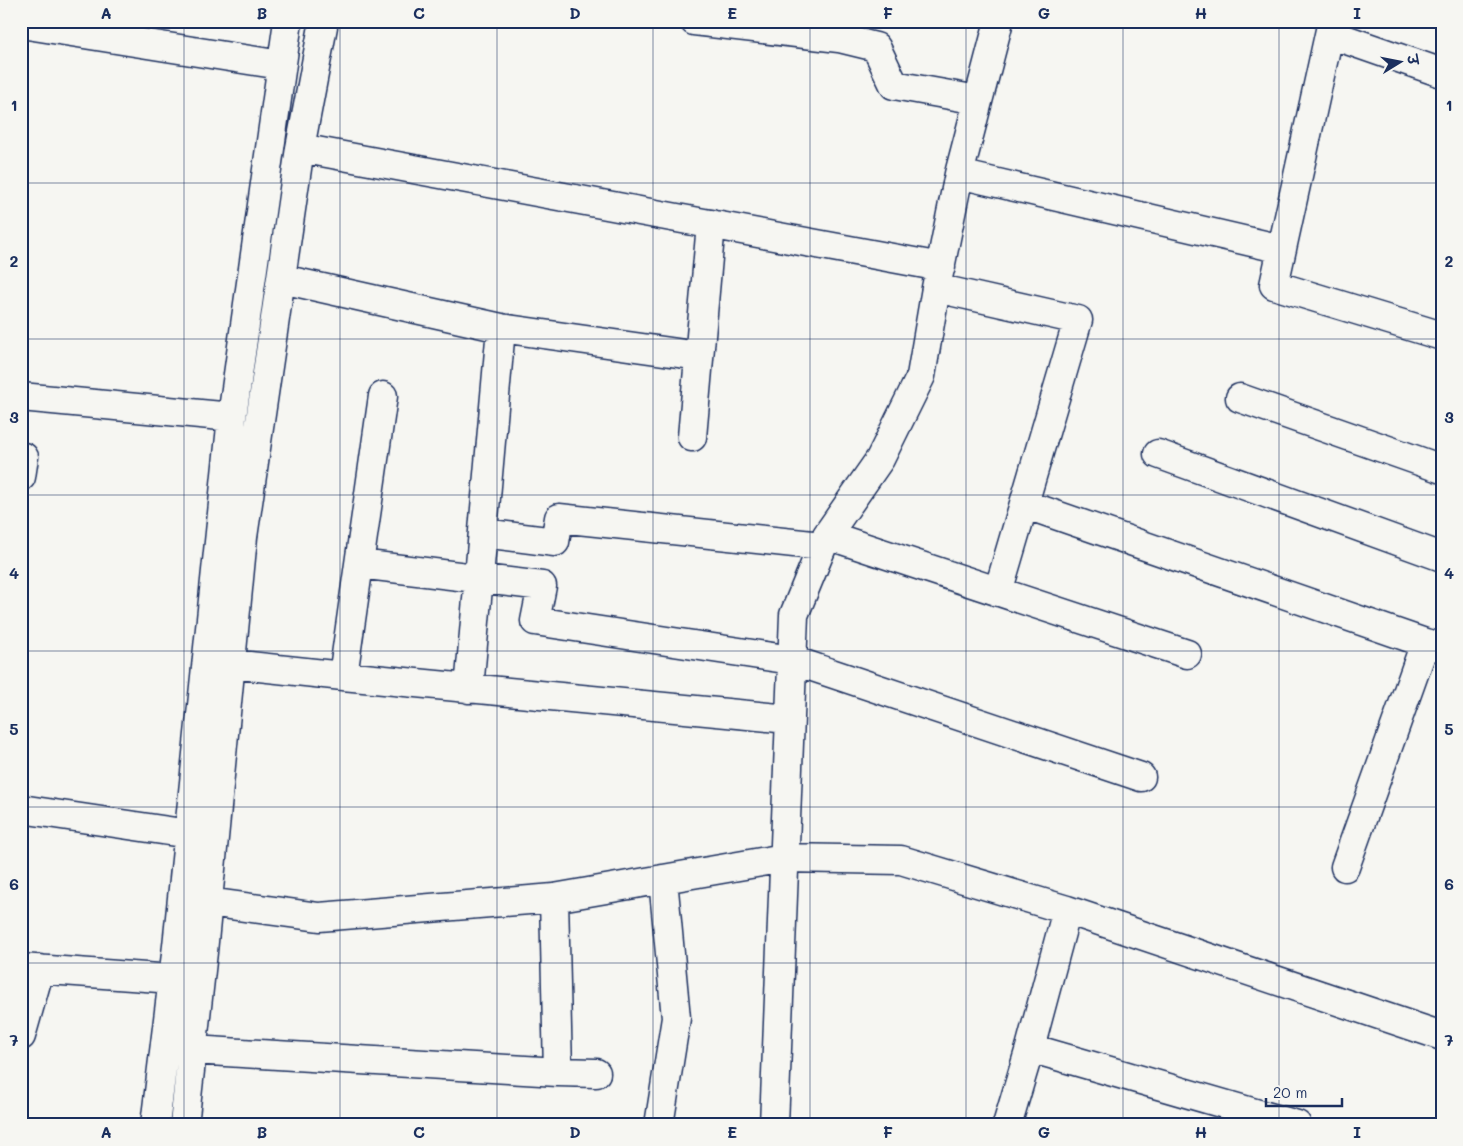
<svg xmlns="http://www.w3.org/2000/svg" width="1463" height="1146" font-family="Mali,'Playpen Sans Deva',sans-serif">
  <style>
    .lines { fill: none; stroke-linecap: round; stroke-linejoin: round }
    .minor-casing { stroke: #1b2f5e; stroke-width: 31 }
    .minor { stroke: #f6f6f2; stroke-width: 28 }
    .grid { fill: none; stroke: #1b2f5e; stroke-width: 1; stroke-opacity: 0.55 }
    .neatline { fill: none; stroke: #1b2f5e; stroke-width: 2 }
    .grid-label { font-size: 16px; text-anchor: middle; font-weight: bold; fill: #1b2f5e }
  </style>
  <rect width="100%" height="100%" fill="#f6f6f2"/>
  <filter id="ink" filterUnits="userSpaceOnUse"><feTurbulence type="fractalNoise" baseFrequency=".02" numOctaves="2"/><feDisplacementMap in="SourceGraphic" scale="10" xChannelSelector="R" yChannelSelector="G"/><feConvolveMatrix kernelMatrix="1 2 1 2 8 2 1 2 1" color-interpolation-filters="sRGB"/></filter>
  <g filter="url(#ink)">
    <g class="lines">
      <defs>
        <path id="minor" d="M694,21L839,38L876,47L894,85L978,100
          M1332,21L1274,285L1442,336
          M21,24L281,65
          M1330,34L1442,73
          M300,148L941,267
          M959,174L1282,249
          M282,279L501,328L699,356
          M936,288L1078,320L998,592
          M21,397L232,417
          M1240,398L1442,469
          M692,437L711,224
          M1158,454L1442,557
          M21,477L24,457
          M1024,504L1425,643
          M483,533L555,542L559,518L822,546
          M827,535L1187,654
          M359,564L542,586L535,621L792,660L1141,777
          M231,664L343,676L789,719
          M343,676L383,396
          M469,689L501,328
          M21,809L189,834
          M1345,867L1425,643L1442,647
          M554,898L558,1072
          M208,902L319,917L554,898L784,858L901,860L1067,910L1442,1036
          M21,968L173,979
          M21,1036L40,969
          M1030,1048L1297,1125
          M193,1050L558,1072L596,1073
          M155,1125L177,946L232,417L288,21
          M184,1125L203,952L243,537L300,148L324,21
          M659,1125L676,1018L663,879
          M774,1125L794,615L827,535L880,459L921,376L936,288L959,174L999,21
          M1007,1125L1030,1048L1067,910"/>
      </defs>
      <!-- minor casing -->
      <use href="#minor" class="minor-casing"/>
      <!-- minor -->
      <use href="#minor" class="minor"/>
    </g>
  </g>
  <!-- grid -->
  <path class="grid" d="M184,21V1125M340,21V1125M497,21V1125M653,21V1125M810,21V1125M966,21V1125M1123,21V1125M1279,21V1125M21,183H1442M21,339H1442M21,495H1442M21,651H1442M21,807H1442M21,963H1442"/>
  <!-- margin -->
  <rect width="1463" height="1146" fill="none" stroke="#f6f6f2" stroke-width="55"/>
  <!-- north arrow -->
  <g transform="translate(1400 62) rotate(80)" stroke="#f6f6f2" stroke-width="4" paint-order="stroke">
  <path d="M0-4L9 19L0 12L-9 19Z" fill="#1b2f5e"/>
  <text y="-8" font-size="14" font-weight="bold" text-anchor="middle" fill="#1b2f5e">उ</text>
  </g>
  <!-- scale -->
  <path d="M1266 1098v8h76v-8" fill="none" stroke="#1b2f5e" stroke-width="2.5"/>
  <text x="1273" y="1098" font-size="15" fill="#1b2f5e" stroke="#f6f6f2" stroke-width="4" paint-order="stroke">20 m</text>
  <rect x="28" y="28" width="1408" height="1090" class="neatline"/>
  <g class="grid-label">
    <text x="106" y="19">A</text>
    <text x="262" y="19">B</text>
    <text x="419" y="19">C</text>
    <text x="575" y="19">D</text>
    <text x="732" y="19">E</text>
    <text x="888" y="19">F</text>
    <text x="1044" y="19">G</text>
    <text x="1201" y="19">H</text>
    <text x="1357" y="19">I</text>
    <text x="14" y="111">1</text>
    <text x="1449" y="111">1</text>
    <text x="14" y="267">2</text>
    <text x="1449" y="267">2</text>
    <text x="14" y="423">3</text>
    <text x="1449" y="423">3</text>
    <text x="14" y="579">4</text>
    <text x="1449" y="579">4</text>
    <text x="14" y="735">5</text>
    <text x="1449" y="735">5</text>
    <text x="14" y="890">6</text>
    <text x="1449" y="890">6</text>
    <text x="14" y="1046">7</text>
    <text x="1449" y="1046">7</text>
    <text x="106" y="1138">A</text>
    <text x="262" y="1138">B</text>
    <text x="419" y="1138">C</text>
    <text x="575" y="1138">D</text>
    <text x="732" y="1138">E</text>
    <text x="888" y="1138">F</text>
    <text x="1044" y="1138">G</text>
    <text x="1201" y="1138">H</text>
    <text x="1357" y="1138">I</text>
  </g>
</svg>
